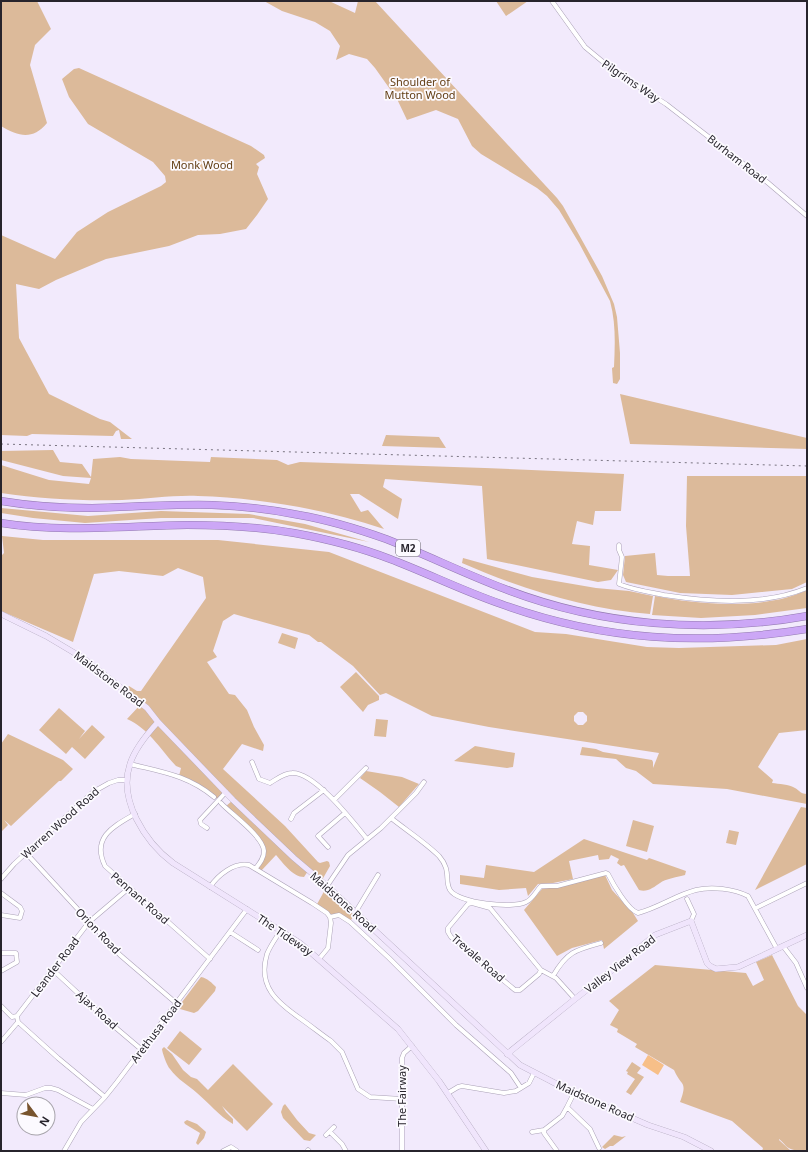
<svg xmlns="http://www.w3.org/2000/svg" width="808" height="1152" font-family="'Noto Sans',sans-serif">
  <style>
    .green { fill: #dcba9a; fill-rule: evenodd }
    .water { fill: #f7bf88 }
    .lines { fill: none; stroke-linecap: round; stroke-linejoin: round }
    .street-casing { stroke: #aba2b7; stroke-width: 5 }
    .secondary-casing { stroke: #aba2b7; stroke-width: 6 }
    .highway-casing { stroke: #9279af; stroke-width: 8 }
    .street { stroke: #fff; stroke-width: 4 }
    .secondary { stroke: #f0e5fc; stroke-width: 5.5 }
    .highway { stroke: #cca7f6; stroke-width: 7 }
    .rail { stroke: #797481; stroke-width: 1; stroke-dasharray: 2 4; stroke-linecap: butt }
    .labels { text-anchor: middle; stroke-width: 3.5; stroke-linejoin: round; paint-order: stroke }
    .shield { fill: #fcfaff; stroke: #67646b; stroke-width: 1 }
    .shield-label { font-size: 10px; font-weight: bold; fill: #27242c }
    .street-label { font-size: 11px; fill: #27242c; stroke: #fcfaff }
    .park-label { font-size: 11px; fill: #623d13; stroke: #fcfaff }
  </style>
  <rect width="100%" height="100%" fill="#f2eafc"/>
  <!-- green -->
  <path class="green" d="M1,1H37L51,29L35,45L30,65L47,123C33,140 19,137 1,126Z
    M264,1H329L355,13L358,1H375L557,198L563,206L602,276L614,304L617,317L620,353V379L617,384L613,383L612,368L614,367C615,345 616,323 610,301L579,243L559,210L547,196L537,188L481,154L472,146L458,119L436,110L407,120L397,99L375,68L367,59L349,54L336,60L340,46L330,31L315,22L282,11Z
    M496,1H528L506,16Z
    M79,68L251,146L264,155L265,158L256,164L259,167L257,174L268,199L257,215L246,229L220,234L198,235L169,246L106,259L56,280L39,289L16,284L19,338L49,394L100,419L110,422L132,439H121L119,430L116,431L113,436L32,434L27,436L1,435V235L55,259L77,232L108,212L161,186L166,182L165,176L153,162L88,124L69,97L62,79L74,69Z
    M620,394L807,438V449L630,444Z
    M386,435L439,437L446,448L382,446Z
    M53,450L60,462L82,464L91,477L93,459L120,457L131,459L210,462L211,457L277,460L288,465L300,462L485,468L624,474L621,511H595L593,525L577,521L572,544L590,546L589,565L618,570L611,580L598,582L487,559L482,486L385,479L383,487L402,499L398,519L359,494H350L361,512L368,510L384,529C324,509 261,498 198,496C173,495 148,499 122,500C82,501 41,499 1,493V465L49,480L89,484L91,478L63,476L1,460V451Z
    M687,476H807V582L792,589L732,595L680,593L626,582L623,575L625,556L655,553L657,575L668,576H690L686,526Z
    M1,508L88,516L161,511L249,514L305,524L369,542L253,518H161L85,523L33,518L1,513Z
    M2,536L43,540H218L329,552L535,632L566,634L647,647L679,648L776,645L807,639V730L779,733L758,767L773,780L772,783C779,784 789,784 795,788C800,791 801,794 807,794V804L727,789L653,784L636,771L626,768L616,759L580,755L582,747L596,749L603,752L652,760L653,762V768L659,753L489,727L432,716L386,693L380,695L353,666L321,642H318L309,635L234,614L223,621L213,651L217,657L207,662L229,694L235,695L247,710L254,727L264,745L263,751L242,744L223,769L285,826L318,862L320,863L327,861L329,862L330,866L322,880L308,871L304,877C293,877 283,863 276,855L261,871L256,868L263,859V845L225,807L233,800L226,792L218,799L179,776L181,768L176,766C161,750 148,728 127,719L141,704L125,691L129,686L137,691H141L206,598L203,577L178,568L163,576L119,571L94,574L73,642L1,611V556L4,553ZM578,712H583L587,716V721L583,725H578L574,721V716Z
    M463,558L532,577L596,588L629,591L653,596L650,614C585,609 521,589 462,563Z
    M807,590V608L755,615L701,618L652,615L655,596C699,605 767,610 807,590Z
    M282,633L298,638L295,649L278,643Z
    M356,672L379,696V700L368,705L363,712L340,687Z
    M59,708L85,731L79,739L92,725L105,737L85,759L72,747L66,754L39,730Z
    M376,719L388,720L386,737L374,736Z
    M8,734L63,760L73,769L61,781H59L11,826L4,820L8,825L1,832V744Z
    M475,746L515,753L513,767L507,768L454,761Z
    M366,771L402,777L419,784L399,807L380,792L360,778Z
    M801,807L807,808V864L755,890Z
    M633,820L654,826L647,852L626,846Z
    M729,830L739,832L736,845L726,843Z
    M584,839L647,860L649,858L686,871L685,875C678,877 665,879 660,883C654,887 647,893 639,890L624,865L621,866L617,863L619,859L611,855L609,859L599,860L598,855L569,861L573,879L553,883L538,884L528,896L526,888L499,890L460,884V875L484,878L486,865L534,872Z
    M605,875L612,890L633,913L638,921L604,949L602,940L572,948L557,956L524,910L542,889L564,886Z
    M327,886L355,913L350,922L345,917H330L316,906Z
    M772,955L798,1006L807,1015L806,1151C799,1151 792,1151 786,1146C784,1144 782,1141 779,1139V1140L791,1151H762L763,1148L732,1121L680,1102C688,1080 681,1087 674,1070L635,1047L637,1044L617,1032L618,1029L610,1025L619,1010L609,1001L655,965L746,973L753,986L764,980L756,962Z
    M201,977C207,978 212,983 216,987L215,991L198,1011L194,1013L180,1009L179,1006Z
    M180,1031L202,1049L189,1065L167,1048Z
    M164,1047L172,1054L183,1070L191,1077L197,1079L208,1090L233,1064L273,1104L247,1131L222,1106L226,1112L233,1119V1124C219,1116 209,1103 197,1093C188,1085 177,1079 170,1069C167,1066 162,1052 162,1049Z
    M632,1062L641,1068L637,1073L644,1077L631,1095L626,1092L635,1079L627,1074L628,1072L626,1071Z
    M285,1104L297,1120L309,1133L316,1135L310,1141L304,1140L283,1118L281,1112L283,1106Z
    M187,1120L197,1124L206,1132L204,1138L198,1145L196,1143L200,1133L185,1124L184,1122Z
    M614,1135L622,1137L626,1136L613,1146H610L605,1149L602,1147Z"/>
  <!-- water -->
  <path class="water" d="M648,1055L664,1065L658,1075L642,1065Z"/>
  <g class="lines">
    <defs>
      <path id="street" d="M552,1L585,47L614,71L666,104L767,182L807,216
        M619,545V550L622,557L619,584C634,590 649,592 664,595C710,602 763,606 807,588
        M252,762L259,779L270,783C277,779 284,773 292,773C315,772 353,822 367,839
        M130,764C162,772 187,775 214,797
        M334,800L366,768
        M221,803C231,814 263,836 264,851C264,858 260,863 256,868
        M135,814C114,826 91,837 105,866L210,959
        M391,818C406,830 426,843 439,856C452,871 444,880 450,890C458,903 513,909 526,902C533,899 536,891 541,886H557L606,873L608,874C613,884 628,910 638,913C658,908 676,895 696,890C712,886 734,889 748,896L777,949
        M291,819L294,813L324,790
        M207,828L201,824L200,820L226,792
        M328,847L318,836L345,813
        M26,853L120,955L176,1003
        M1,879L14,864L93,792L109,783L118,780H127
        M327,886L348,855L381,828L416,793L424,782
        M210,887C218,875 234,862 249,865L312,903L327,913L330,917
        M1,893L20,907L22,911L20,918L1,915
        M687,899L694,914L691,921
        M756,908L807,883
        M355,913L378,875
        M330,917L339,915L350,922L389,958L456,1025L511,1073L521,1088
        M281,930C276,938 270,946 267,954C257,987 278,1003 301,1019C311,1026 321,1034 331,1041L342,1052L358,1089L370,1097L402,1099
        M230,932L258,950
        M783,946L796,963L807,988
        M1,953H16L17,962L1,971
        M319,959L328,948L331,923L330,917
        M53,970L109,1022L142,1050
        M541,970L539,974L520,990H515L451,937L448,932V928L468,904L472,903L490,908L541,970L556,978L575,999
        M553,976C567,952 575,950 601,943
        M1,1006L12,1017L17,1016
        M17,1016L89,922L129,888
        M17,1016L18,1022L58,1058L105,1097
        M1,1042L18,1022
        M1,1093L26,1095L45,1088H51L58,1090L93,1109
        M448,1093L458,1087L462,1086L504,1093L516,1091L529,1083L534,1073
        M574,1093L567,1107L590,1129L599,1148
        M330,1132L342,1144L346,1151
        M532,1132L544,1130
        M326,1135L334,1127
        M308,1150L309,1151
        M64,1151L81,1122L105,1097L117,1082L247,909
        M223,1151L231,1147L237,1151
        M402,1151V1058L404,1053L412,1046
        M557,1151L544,1133V1130L562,1116L567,1107"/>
      <path id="secondary" d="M1,614L46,636L83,658L147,708L158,722L233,800L294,858L327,886L520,1065L574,1093L648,1125L684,1137L711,1151
        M158,722C147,734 135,748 130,764C118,800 145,842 173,863L300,943L398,1029L439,1081L486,1151
        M507,1054L575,999L611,971L655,935L691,921L707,963L710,966L716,969L738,967L807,935"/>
      <path id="highway" d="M1,501C31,506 62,508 92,508C132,507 172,504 212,505C241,506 270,509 299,515C328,520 358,529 386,539C427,555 465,574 505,589C601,626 706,634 807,616
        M1,523C63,533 125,526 187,525C223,525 259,527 294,533C327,539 359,547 390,559C427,573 463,591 501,604C603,641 701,646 807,629"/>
    </defs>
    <!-- street casing -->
    <use href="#street" class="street-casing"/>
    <!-- secondary casing -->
    <use href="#secondary" class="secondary-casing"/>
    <!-- highway casing -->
    <use href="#highway" class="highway-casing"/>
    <!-- street -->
    <use href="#street" class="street"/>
    <!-- secondary -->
    <use href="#secondary" class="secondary"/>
    <!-- highway -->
    <use href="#highway" class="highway"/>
    <!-- rail -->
    <path class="rail" d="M1,444L807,466"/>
  </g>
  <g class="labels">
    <!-- shield labels -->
    <rect class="shield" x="396" y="540" width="24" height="16" rx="3"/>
    <g class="shield-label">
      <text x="408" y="552">M2</text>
    </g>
    <!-- street labels -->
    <g class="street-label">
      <text transform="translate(631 81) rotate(34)" y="4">Pilgrims Way</text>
      <text transform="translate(737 159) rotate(38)" y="4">Burham Road</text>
      <text transform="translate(109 679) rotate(37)" y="4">Maidstone Road</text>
      <text transform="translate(60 823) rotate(-42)" y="4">Warren Wood Road</text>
      <text transform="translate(140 898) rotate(41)" y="4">Pennant Road</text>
      <text transform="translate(343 902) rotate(42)" y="4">Maidstone Road</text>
      <text transform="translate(98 931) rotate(46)" y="4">Orion Road</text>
      <text transform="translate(285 935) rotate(34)" y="4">The Tideway</text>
      <text transform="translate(478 958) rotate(41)" y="4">Trevale Road</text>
      <text transform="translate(620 964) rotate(-38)" y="4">Valley View Road</text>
      <text transform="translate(55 967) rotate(-53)" y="4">Leander Road</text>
      <text transform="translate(97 1010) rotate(42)" y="4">Ajax Road</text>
      <text transform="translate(156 1031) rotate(-53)" y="4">Arethusa Road</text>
      <text transform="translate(402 1096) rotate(-90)" y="4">The Fairway</text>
      <text transform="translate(595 1101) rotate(24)" y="4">Maidstone Road</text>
    </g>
    <!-- park labels -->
    <g class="park-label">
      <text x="420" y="86">Shoulder of<tspan x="420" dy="13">Mutton Wood</tspan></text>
      <text x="202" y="169">Monk Wood</text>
    </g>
  </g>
  <!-- border -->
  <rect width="808" height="1152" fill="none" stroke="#27242c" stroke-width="4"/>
  <!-- north arrow -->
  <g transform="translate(36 1116) rotate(122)"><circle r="19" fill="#fcfaff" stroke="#a7a4ab"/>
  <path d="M0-3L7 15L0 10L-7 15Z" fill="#78542e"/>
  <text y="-6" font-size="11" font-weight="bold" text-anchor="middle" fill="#27242c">N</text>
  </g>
</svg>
